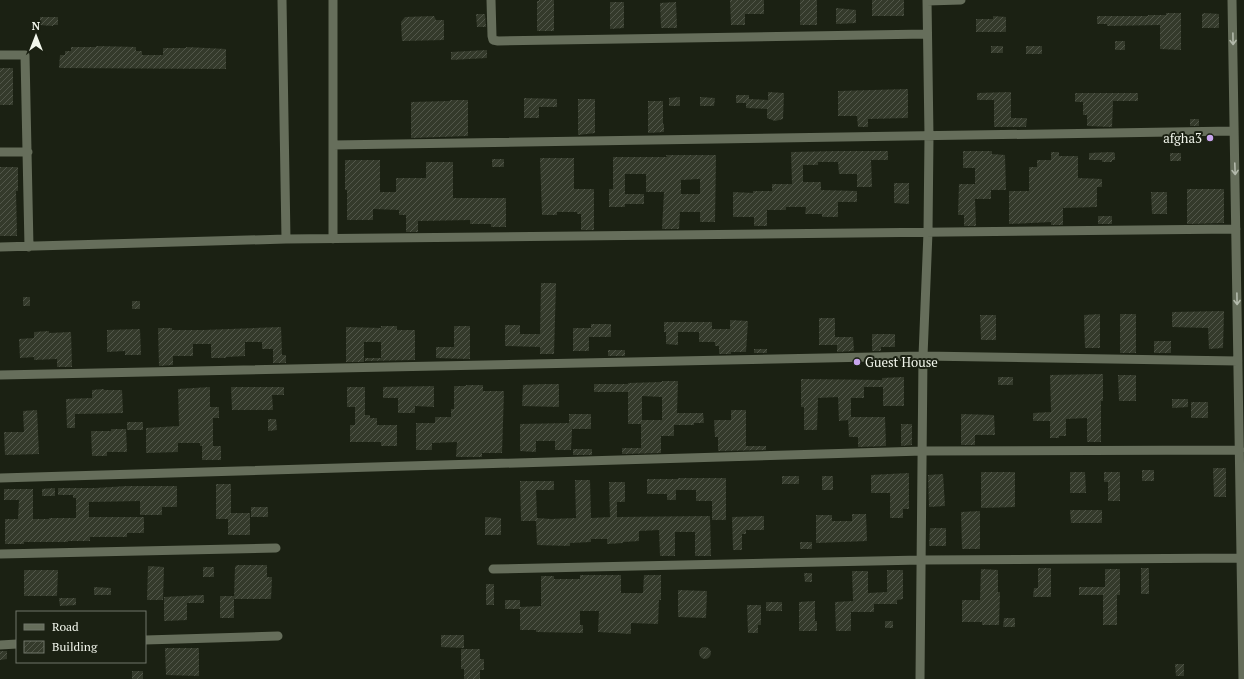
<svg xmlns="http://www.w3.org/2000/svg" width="1244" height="679" font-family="'PT Serif',serif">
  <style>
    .building { fill: url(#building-hatch); fill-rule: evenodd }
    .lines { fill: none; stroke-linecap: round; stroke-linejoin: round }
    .minor { stroke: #666e5b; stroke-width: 9 }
    .oneway { stroke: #b3b9ab }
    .poi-dot { fill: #c8a5ee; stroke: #1b2113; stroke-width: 1.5 }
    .labels { text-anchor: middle; stroke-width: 4; stroke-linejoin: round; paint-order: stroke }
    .poi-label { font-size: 13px; fill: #f2f6ec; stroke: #1b2113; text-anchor: end }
  </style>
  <defs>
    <pattern id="building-hatch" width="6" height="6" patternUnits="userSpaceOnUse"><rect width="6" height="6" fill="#343a2b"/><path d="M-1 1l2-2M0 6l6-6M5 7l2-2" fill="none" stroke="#52574a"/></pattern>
  </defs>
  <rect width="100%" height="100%" fill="#1b2113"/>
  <!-- building -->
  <path class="building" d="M539,0H554V31H537V1H539Z
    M730,0H764V14H745V25H731Z
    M800,0H817V25H800Z
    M872,0H904V16H872Z
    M610,2H624V28L610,29Z
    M676,2L677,28H661L660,3Z
    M836,8L856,10V23L836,24Z
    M1166,13H1181V50L1160,49V25L1107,26V24H1097V16H1148V15H1166Z
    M1205,13L1219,14V28H1202V14Z
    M476,14H485L486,27H477Z
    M434,16L436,20H444V40L402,41L401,22L405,17Z
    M993,16L1006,17V32H976V19H993Z
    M40,17H58V25H53V26L40,25Z
    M1115,41H1125V50H1115Z
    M96,46L136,47V51H142V55H163V48H186V47L226,49V69L59,68L60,55H65V51H71V47H96Z
    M991,46H1003V53H991Z
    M1026,46H1042V54H1026Z
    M487,50V58L451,60V52Z
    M0,68H13V105H0Z
    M908,89V118L868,119V127H858L857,116H838V91Z
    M768,92L784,93L783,119L775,121L767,118V109L746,108V103H736V95H749V99L768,100Z
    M1011,92V118H1027L1026,127H994V100H977V93Z
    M1075,93H1138V101H1113L1112,127L1087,126V115H1083V102H1075Z
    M680,97V106H669V98Z
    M700,97L715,98L714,106H700Z
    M524,98L557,99V107H539V118H524Z
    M578,99H595V133L578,135Z
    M450,100H468V136L411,138V102L450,101Z
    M648,101H663V124H664V132L648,133Z
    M1190,119H1199V126H1190Z
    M838,151H888V160H871L872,187H857V174H839L838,162H818V165H803V182H821V190L857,191V202H838V217H822V214H805L806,207H786V210H767V226H754V217H733V192L753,193V191H772V184H792L791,152Z
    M963,151H992V154L1005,155L1006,190H991V199H975L976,226H964V215H958L959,184H975V168H963Z
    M1051,152H1059V156H1078V178L1102,179V187H1097V207L1063,208V225H1051V222L1009,224V191H1029V167H1037V160H1051Z
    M1112,152L1115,153V160H1112V162H1102V160H1089V153Z
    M1170,153H1181V161H1170Z
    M666,155H716L715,222H700V212H680L679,229H662L664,192H646V174H625V194H644V204H625V207H609V189H613V157H667ZM700,179V194H681V180Z
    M540,158H574V189H594V230H581V214H577V212H557V215H542Z
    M492,159H504V167H492Z
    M345,160H380V192H396V178H426V162H453V198H506V227H491V224H470V220L418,221V232H406V215H399V210L373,209V220H347V190H345Z
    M0,167H18V191H16L17,236H0Z
    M894,183H909V204L894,203Z
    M1187,189H1224V223L1187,224Z
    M1151,192H1167V214H1152Z
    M1098,216H1112V224H1098Z
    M541,283H556L554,354H540V347L505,346V325H520V334H540Z
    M23,297H30V306H23Z
    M132,301H140V309H132Z
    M1224,311L1223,348L1209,349L1208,328L1172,327V312Z
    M1100,314V348H1085L1084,315Z
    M1120,314H1136V353H1120Z
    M980,315H996V340H981Z
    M819,318H835V337H853L854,351L837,352V345H819Z
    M730,320L748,321L746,352H731V354H719V346H715V342H699V332H678V345L666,344V332H664V322H712V329H730Z
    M591,324H611V337H589V351H573V328H591Z
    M381,326H397V330H415V360L365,361V358H381V342H364V362H346V327L381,328Z
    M454,326H470V359L436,358V347H454Z
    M281,327L282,355H286V363H273V349H262V342H245V356L226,357V358H211V344H193V356H173V365L159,366L158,328H172V330H204Z
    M140,329L141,355H125V351L107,352V330Z
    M49,331V333L71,332L72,367H57V359L34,360V357L20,358L19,339L34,338V332Z
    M872,334H895V347H881V351H872Z
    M1154,341H1171V353H1154Z
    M754,349H767V353H754Z
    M608,350H625V356H608Z
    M1103,374V401H1101V442H1087V418L1066,419V436H1059V438H1050V421H1033V413L1051,412L1050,375Z
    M1118,375H1136V401H1119Z
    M904,377V406H883V387H864V398H851V417H885L886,446L858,447V437H849L848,420L839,421L838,397L818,398L817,430H804V407H801V379L882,380V378Z
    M998,377H1013V385H998Z
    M662,381H678L677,413H703L704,423H694V425H674V436H661V453L622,454V448H641V424H628V392H594V384H628V383L662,382ZM642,396L662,397V420H642Z
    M544,384H559V407L522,406L523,385Z
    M466,385H483V391H504L502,453H482V457H456L457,442L432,443V450H416V423H435V417H451V409H454V386H466Z
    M434,386V407L415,406V413H398V398H383V387Z
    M210,387V407H219V418H213V446H221V460H202V446H200V443H178V452L146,453V428L179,426L178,389Z
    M231,387H284V395H272L273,410H232Z
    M347,387H365V415H370V418H377V425H397V446H381V442H350V425H355V407H347Z
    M104,389V390H122L123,413L75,414V428H67L66,399L92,398V390Z
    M1172,399H1188V407L1172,408Z
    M1191,402H1208V418H1191Z
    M37,410L39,454L5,455L4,432H24L23,411Z
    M731,410H746V446H766V450L718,451V437H715L714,420H731Z
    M569,414H591V429H572L571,450H555V441H536V452L520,451V424L569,423Z
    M961,414L994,415L995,435H975V445H961Z
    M268,419H276L277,430L268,431Z
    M127,422H143V430H127Z
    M901,424H912V445L901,446Z
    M111,429H126L127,452H107V456H92L91,431H111Z
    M573,449H592V455H573Z
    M1213,468H1226V497H1214Z
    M1142,470H1154V481H1142Z
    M981,472H1015V507L981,508Z
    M1070,472H1085L1086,493H1070Z
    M1104,472H1120V501H1108V482H1104Z
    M909,473V509H903V518H890V493H871V475Z
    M943,474L945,506L929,507L928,475Z
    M782,476H799V484H782Z
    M822,476H833V490H822Z
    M678,478H726V520H712V501H696V490H676V500H667V494H647V479H678Z
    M575,480H590L591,518L610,517L609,482H625V502H617V517L710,516L711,556H695V532H675V556H660L659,530L639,531V541L623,542V543L607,544V539H591V542L570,543V546L537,545L536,521H521L520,481H554V490H536L537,518L551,519L576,518Z
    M216,484H231V513H250V535H228V519H216Z
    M127,486H177V507H162V515H140V501L89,502V517H144V533H127V537H90V541H68V542H24V544H5V519H18L19,500H4V489H33V519H49V518H76V498H73V495H58V488H96Z
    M55,488V496H42V489Z
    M251,507H268V517H251Z
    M1070,510H1102V523H1071Z
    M980,511V549H962L961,512Z
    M852,514H866L867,541L816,543V515H832V521H852Z
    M764,516V530H746V534H742V550H733L732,517Z
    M485,517L501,518V535H485Z
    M930,528H946V546H929Z
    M800,542H812V549H800Z
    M237,565H267V577H272L271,599H234L235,567Z
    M148,566L164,567L163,600H147Z
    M203,567H214V577H203Z
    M1038,568H1051V597H1033L1034,588H1038Z
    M1141,568H1149V594H1141Z
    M981,569L998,570V592H1000L999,625H982V622H962V600H980Z
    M1105,569H1120V595H1117V625H1103V595H1079V587H1105Z
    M24,570H58L57,596H24Z
    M887,570H903V599L897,600V604H874V612H851V631H836L835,602L853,601L852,571H868V593L887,592Z
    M804,573H812V582H805Z
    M580,575H621V593H643L644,575H661V600H659L658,624L631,623V634L598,632L599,611H580V625H583V633L536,632V630H520V609H505V600H520V609V607L541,606V576H554V579H580Z
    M486,584H494V605H486Z
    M94,587L111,588V595H94Z
    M678,590L707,591L706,618L678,617Z
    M204,595V603H187V620L164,621V597Z
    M220,596H234V618H220Z
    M59,598H76V605L60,606Z
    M815,601V621H817V631H799V602Z
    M766,602H782V611H766Z
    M747,605H761V625H758V633H748Z
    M1004,618H1015V627H1003Z
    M885,621H893V628H885Z
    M441,635H464V648L441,647Z
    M699 653a6 6 0 1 1 12 0a6 6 0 1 1-12 0Z
    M165,648H199V676L166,675Z
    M461,649H480V659H484V670H480V679H464V669H461Z
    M0,651H7V659L0,660Z
    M1175,664H1184V676H1176Z
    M132,671H143V679H132Z"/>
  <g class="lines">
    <!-- minor -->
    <path class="minor" d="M282,0L286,239
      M333,0V239
      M491,0L492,36L493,40L498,41L927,34
      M1232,0L1243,679
      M927,1L961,0
      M0,55H25L29,247
      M333,145L1234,131
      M0,152H28
      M0,247L286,239L1236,229
      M0,375L923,356L1238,361
      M0,478L923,451L1240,450
      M0,554L276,548
      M493,569L922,560L1242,558
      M145,640L278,636
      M0,645L17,644
      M920,679L923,356L928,232L929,136L927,0"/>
  </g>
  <!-- one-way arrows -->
  <defs><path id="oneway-shaft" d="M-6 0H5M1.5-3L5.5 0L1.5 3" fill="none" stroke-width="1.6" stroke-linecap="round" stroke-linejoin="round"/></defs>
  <g class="oneway">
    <use href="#oneway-shaft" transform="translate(1233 39) rotate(89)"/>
    <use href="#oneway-shaft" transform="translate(1235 169) rotate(88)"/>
    <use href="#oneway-shaft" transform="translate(1237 299) rotate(89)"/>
  </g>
  <!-- markers -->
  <g class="poi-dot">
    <circle cx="1210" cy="138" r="4"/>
    <circle cx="857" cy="362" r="4"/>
  </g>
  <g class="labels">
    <!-- poi labels -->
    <g class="poi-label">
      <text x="1202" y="143">afgha3</text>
      <text x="865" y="367" text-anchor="start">Guest House</text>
    </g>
  </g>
  <!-- legend -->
  <rect x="16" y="611" width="130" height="52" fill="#1b2113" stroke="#71766a"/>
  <rect x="24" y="624" width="20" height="6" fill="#666e5b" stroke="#71766a"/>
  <text x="52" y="631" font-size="12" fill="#f2f6ec">Road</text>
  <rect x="24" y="641" width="20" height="12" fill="url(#building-hatch)" stroke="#71766a"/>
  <text x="52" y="651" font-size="12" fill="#f2f6ec">Building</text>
  <!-- north arrow -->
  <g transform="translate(36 36)" stroke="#1b2113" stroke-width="3" paint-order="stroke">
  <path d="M0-3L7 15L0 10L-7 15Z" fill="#f2f6ec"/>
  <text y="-6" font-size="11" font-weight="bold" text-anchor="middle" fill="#f2f6ec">N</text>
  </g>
</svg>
